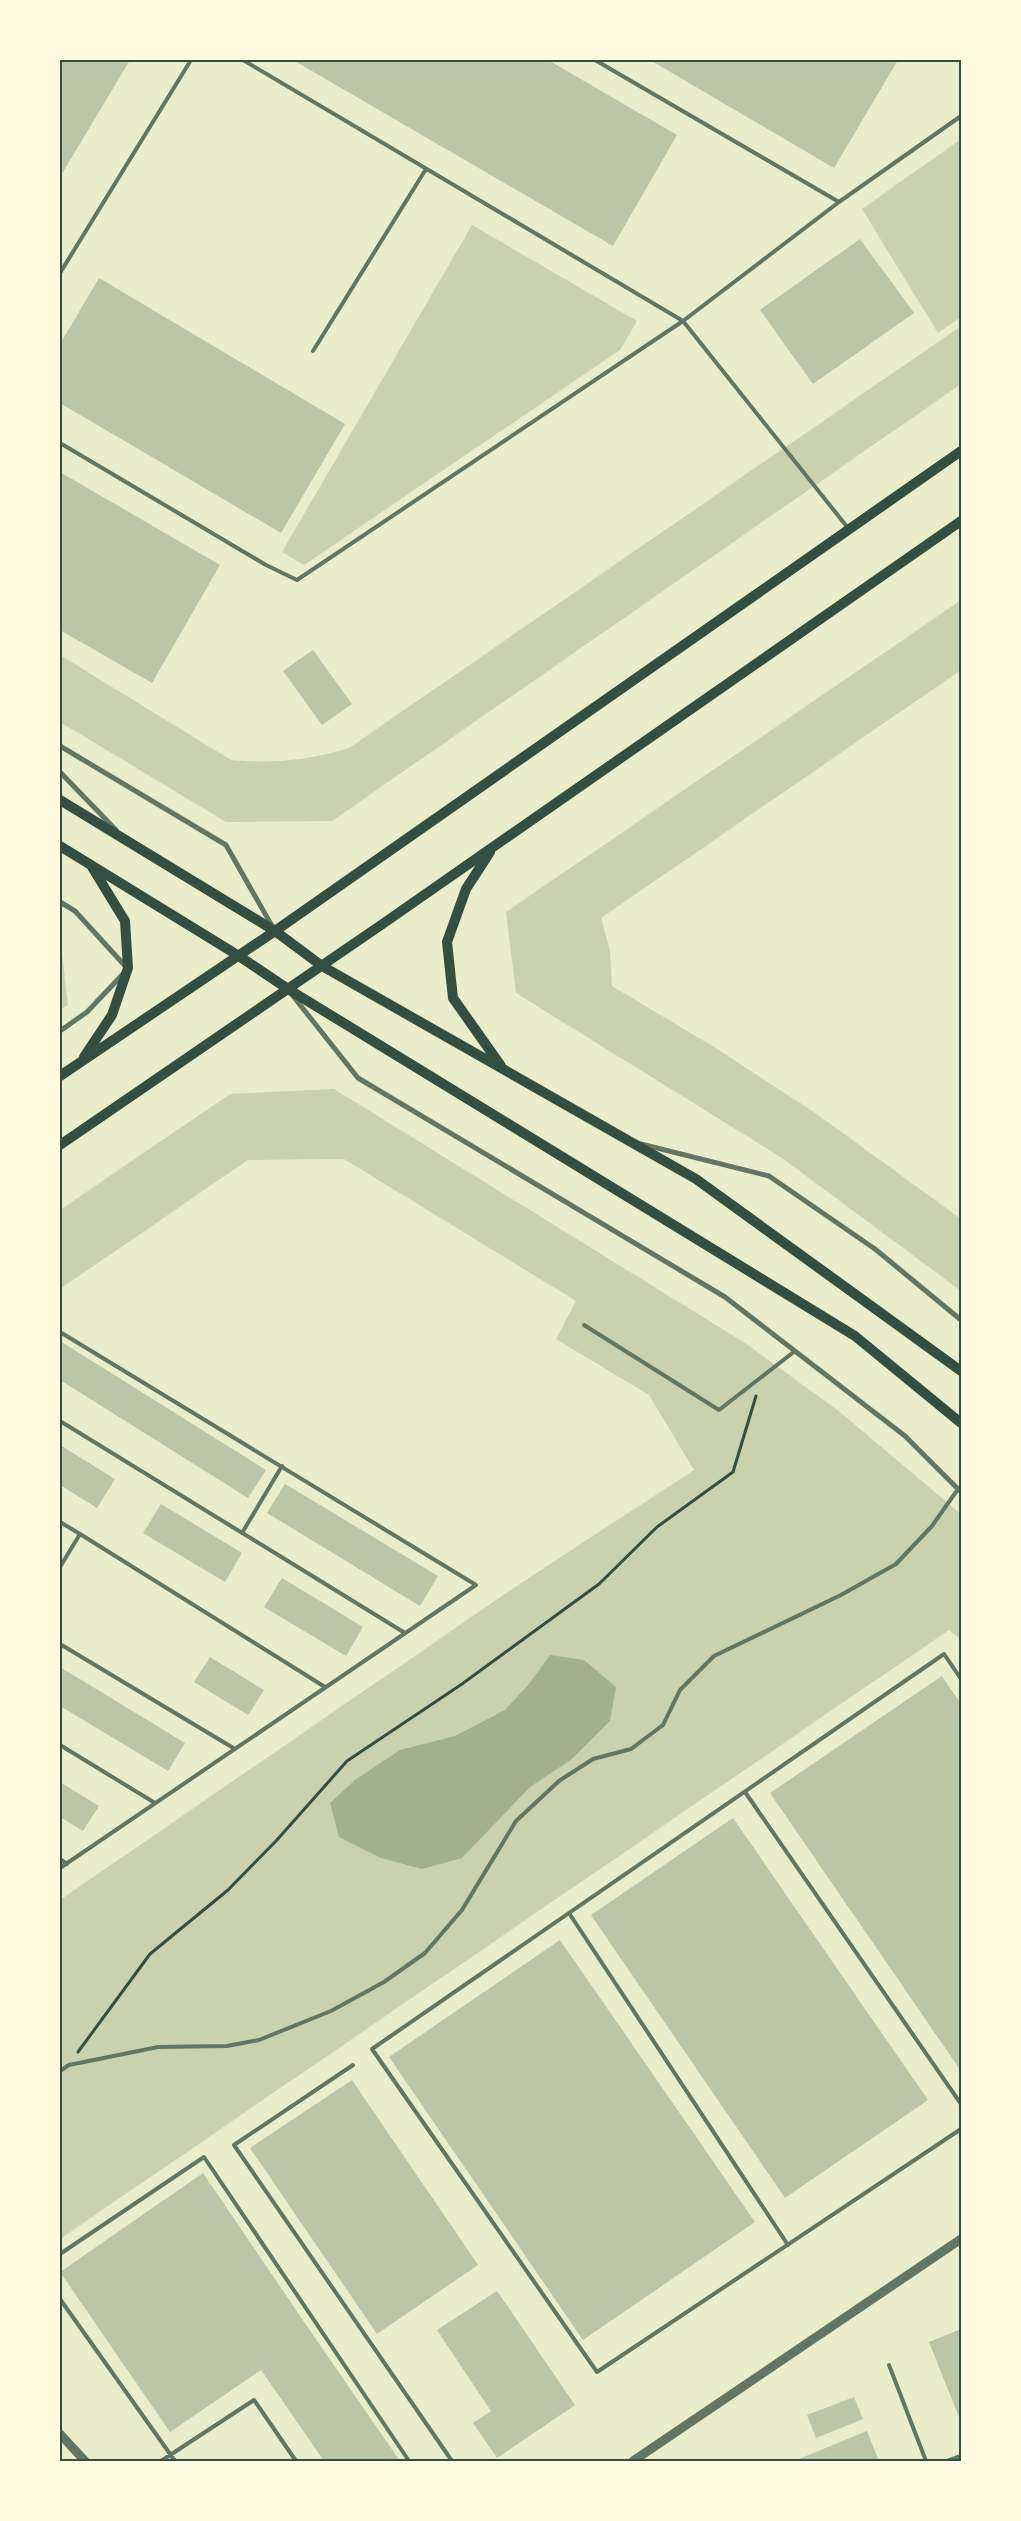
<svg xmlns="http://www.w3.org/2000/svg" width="1021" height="2521" font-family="'Nunito Sans',sans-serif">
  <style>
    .green { fill: #cad2ad }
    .water { fill: #a3b18a }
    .building { fill: #bcc5a7 }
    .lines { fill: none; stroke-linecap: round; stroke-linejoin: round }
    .path { stroke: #344e41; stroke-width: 3 }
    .service { stroke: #617663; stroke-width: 4 }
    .minor { stroke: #617663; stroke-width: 5 }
    .tertiary { stroke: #617663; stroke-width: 9 }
    .secondary { stroke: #344e41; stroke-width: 10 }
    .neatline { fill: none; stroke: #344e41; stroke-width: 2 }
  </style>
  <rect width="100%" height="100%" fill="#e9edc9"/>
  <!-- green -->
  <path class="green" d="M961,139V317L938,333L862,209Z
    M472,225L637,321L620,350L304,565L282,552Z
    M961,326V384L332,821L226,822L60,722V655L231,760C272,764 310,760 349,748Z
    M961,600V670L601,918L610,951L612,986L714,1047L814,1112L961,1219V1291L782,1158L516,993L506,912Z
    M60,936L68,1005L60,1010Z
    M334,1089L745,1343L840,1412L956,1510L961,1515V1640L949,1630L60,2239V1900L512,1589L694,1470L649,1395L556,1339L576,1301L344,1159L248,1160L60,1289V1210L230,1094Z"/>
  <!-- water -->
  <path class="water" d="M550,1655L584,1660L616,1687L610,1721L572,1759L530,1787L462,1858L422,1869L381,1858L339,1837L330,1803L355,1780L400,1750L455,1736L505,1710L529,1684Z"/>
  <!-- building -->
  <path class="building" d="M60,60H130L60,177Z
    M293,60H548L677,135L613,246Z
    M650,60H898L834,168Z
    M860,239L914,313L813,384L760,310Z
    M99,278L345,424L281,533L60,403V344Z
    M60,472L220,565L152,683L60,630Z
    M313,650L352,704L322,725L283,671Z
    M60,1341L266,1470L248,1498L60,1380Z
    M60,1445L115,1479L97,1508L60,1485Z
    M285,1484L438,1576L420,1606L267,1513Z
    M161,1504L242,1553L225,1582L143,1533Z
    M282,1578L363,1627L346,1656L264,1607Z
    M210,1657L264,1690L248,1715L194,1682Z
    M60,1667L185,1743L168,1771L60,1706Z
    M942,1676L961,1704V2071L770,1793Z
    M60,1782L99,1806L83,1831L60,1817Z
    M733,1818L928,2100L785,2198L591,1915Z
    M560,1940L755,2222L583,2340L389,2057Z
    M352,2080L478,2265L377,2334L250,2148Z
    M203,2173L313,2335L400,2461H324L261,2370L170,2432L60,2272Z
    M497,2291L575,2405L497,2458L473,2423L491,2411L437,2330Z
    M961,2329V2422L929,2342Z
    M854,2397L863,2419L816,2438L807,2415Z
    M867,2431L879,2461H794Z"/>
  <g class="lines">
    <!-- path -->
    <path class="path" d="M78,2052L150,1954L228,1890L276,1841L347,1761L462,1684L599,1584L657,1527L733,1472L756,1396"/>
    <!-- service -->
    <path class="service" d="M243,60L683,321L848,528
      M839,202L961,116
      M60,273L191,60
      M313,351L426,169
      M60,443L266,565L297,580L683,321L839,202L595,60
      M584,1325L719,1410L795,1351
      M60,1332L476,1585L60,1868
      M60,1421L405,1633
      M60,1522L80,1534L60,1567
      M242,1533L282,1466
      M80,1534L325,1687
      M60,1644L235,1749
      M961,1679L944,1654L372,2049L597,2372L961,2129
      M60,1745L155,1803
      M745,1792L961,2104
      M60,1859L67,1864
      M569,1913L788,2245
      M353,2065L234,2145L452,2461
      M60,2071L69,2065L158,2047L227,2046L259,2040L331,2011L384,1982L425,1953L462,1910L516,1821L559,1781L593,1759L631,1749L663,1725L680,1690L714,1656L841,1595L896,1564L932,1526L958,1489
      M60,2254L204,2157L409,2461
      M60,2299L175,2461
      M889,2365L926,2461
      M161,2461L254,2400L296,2461
      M947,2461L961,2456"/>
    <!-- minor -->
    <path class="minor" d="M60,746L226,845L272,926
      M60,772L116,830
      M60,902L75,911L127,968
      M293,996L358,1078L725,1297L905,1436L961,1492
      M60,1031L87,1012L123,974
      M641,1144L769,1176L875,1249L961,1320"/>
    <!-- tertiary -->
    <path class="tertiary" d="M60,2434L85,2461
      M633,2461L961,2239"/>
    <!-- secondary -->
    <path class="secondary" d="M60,800L275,931L322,966L696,1179L961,1371
      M60,846L239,956L288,989L855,1336L961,1423
      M490,852L466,889L447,942L453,998L501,1066
      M84,1057L112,1015L128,968L125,921L92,867
      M60,1076L275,931L961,451
      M60,1145L384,923L961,521"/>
  </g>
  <!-- border -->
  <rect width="1021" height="2521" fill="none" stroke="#fefae0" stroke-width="122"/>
  <rect x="61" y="61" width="899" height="2399" class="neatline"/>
</svg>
